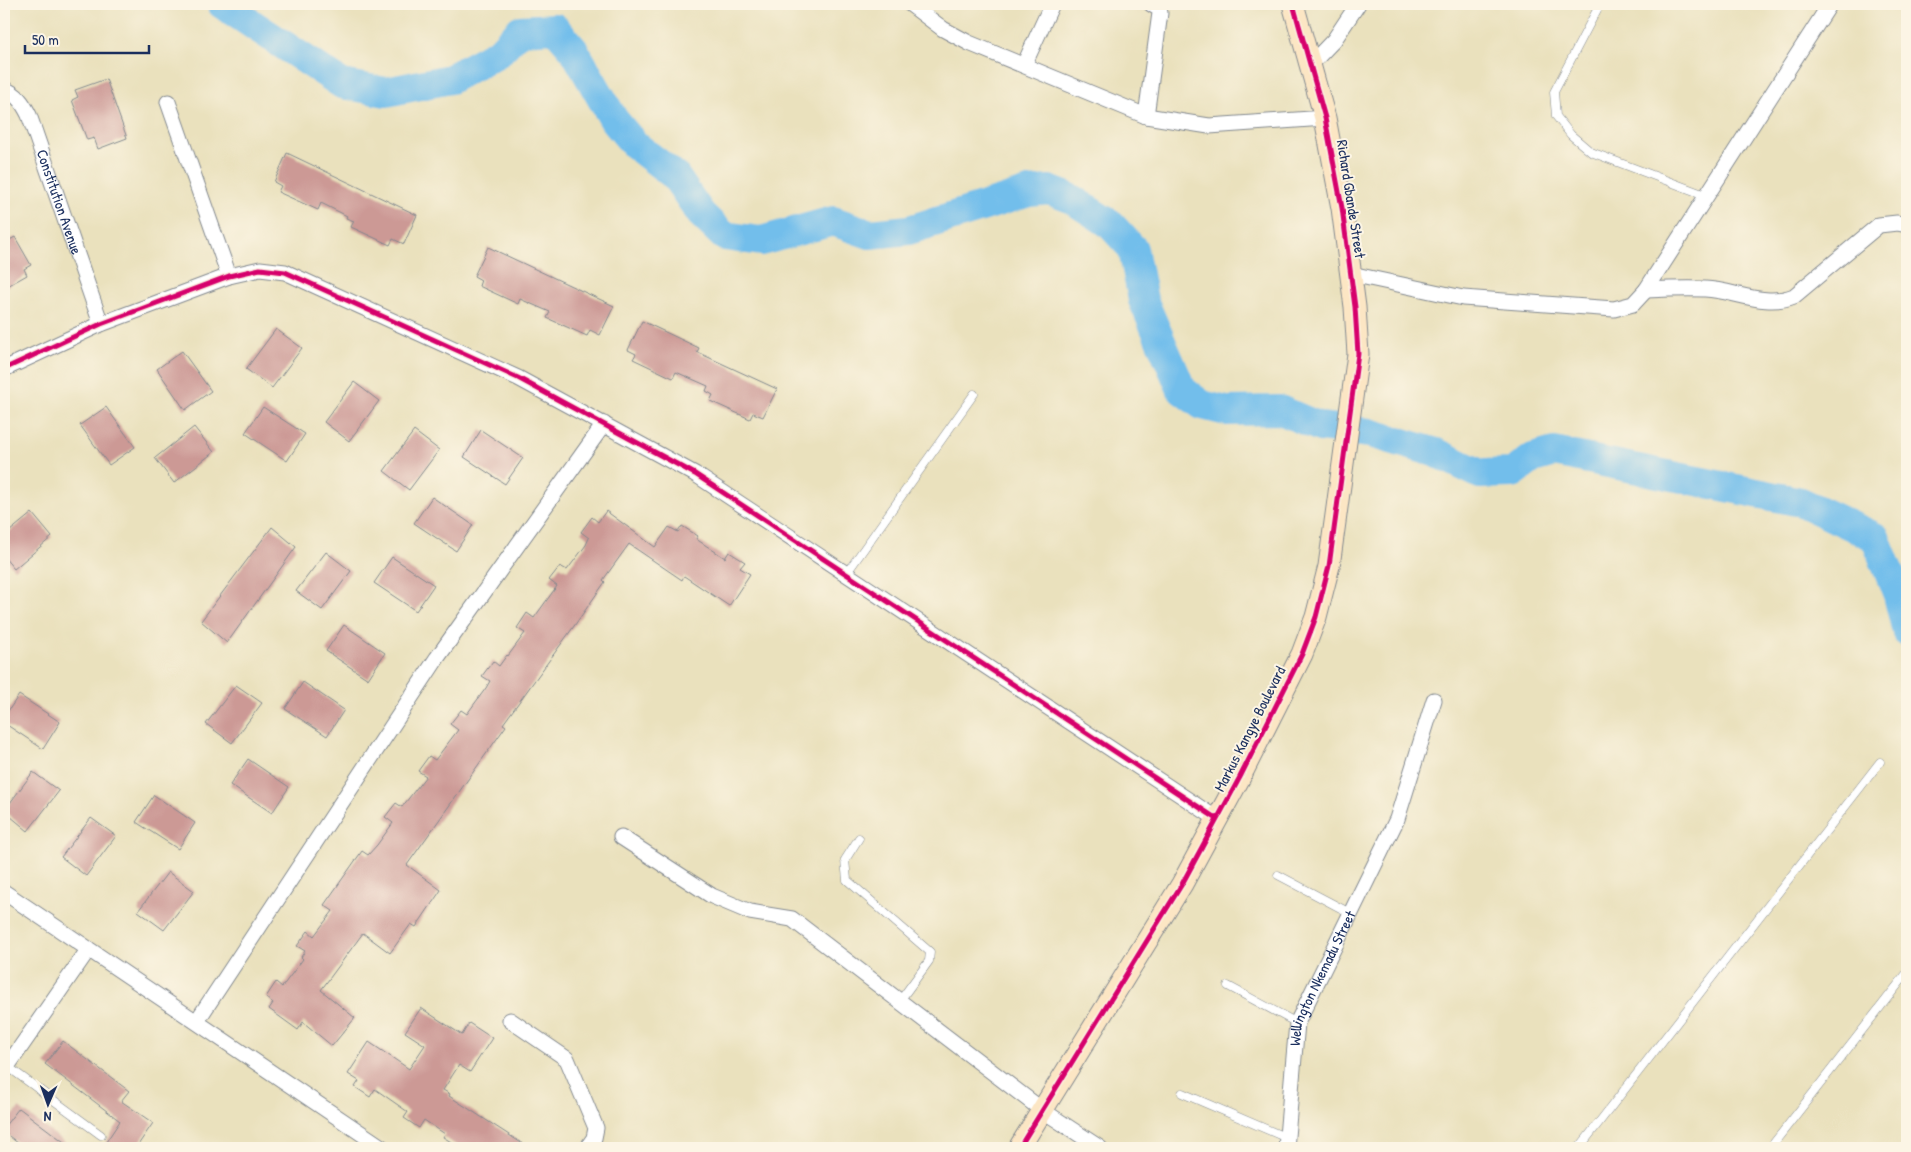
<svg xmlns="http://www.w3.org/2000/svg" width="1911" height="1152" font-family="'Patrick Hand',sans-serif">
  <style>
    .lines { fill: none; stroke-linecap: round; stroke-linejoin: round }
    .river { stroke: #72beeb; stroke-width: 30 }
    .building { fill: #cc9995 }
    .lane-casing { stroke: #82888e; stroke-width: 9 }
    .street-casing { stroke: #82888e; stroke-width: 17 }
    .secondary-casing { stroke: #82888e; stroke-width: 23 }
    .lane { stroke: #fff; stroke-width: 8 }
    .street { stroke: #fff; stroke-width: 15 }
    .secondary { stroke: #fce6c4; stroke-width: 21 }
    .cycleway-casing { stroke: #fcf5e5; stroke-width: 8 }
    .cycleway { stroke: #d6006c; stroke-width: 5 }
    .labels { text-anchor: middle; stroke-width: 4; stroke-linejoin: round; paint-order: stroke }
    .street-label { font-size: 15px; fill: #1b2f5e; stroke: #fcf5e5 }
  </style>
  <rect width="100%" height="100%" fill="#fcf5e5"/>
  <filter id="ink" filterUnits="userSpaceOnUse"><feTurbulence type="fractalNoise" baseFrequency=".02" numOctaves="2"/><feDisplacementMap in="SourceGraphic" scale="10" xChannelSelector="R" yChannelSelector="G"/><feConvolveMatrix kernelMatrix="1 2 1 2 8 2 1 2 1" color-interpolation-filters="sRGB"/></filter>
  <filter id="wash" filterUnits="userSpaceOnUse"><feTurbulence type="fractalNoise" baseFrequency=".0096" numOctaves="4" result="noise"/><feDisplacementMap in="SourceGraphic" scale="20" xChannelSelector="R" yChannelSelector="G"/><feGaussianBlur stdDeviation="1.12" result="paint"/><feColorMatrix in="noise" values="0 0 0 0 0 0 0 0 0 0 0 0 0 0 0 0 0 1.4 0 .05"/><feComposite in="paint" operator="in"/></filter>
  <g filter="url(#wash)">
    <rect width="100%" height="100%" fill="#eae1bd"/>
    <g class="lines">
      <!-- river -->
      <path class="river" d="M222,4L342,84L386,92L450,79L499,52L520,30L555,28L574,50L614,120L635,145L675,176L701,214L724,236L761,241L833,221L870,234L909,230L1029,192L1049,190L1070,198L1110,224L1133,249L1143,300L1182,390L1202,405L1226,411L1280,410L1320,427L1370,433L1437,453L1480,474L1513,473L1533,458L1554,452L1801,502L1875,537L1898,595L1907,632"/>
    </g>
    <g id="blocks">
      <!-- building -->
      <path class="building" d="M106,79L127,138L98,149L94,138L87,140L72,100L78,97L75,90Z
        M287,153L417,215L404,244L393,239L390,245L351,227L354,221L346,218L347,216L321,203L318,210L278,192L281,186L274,182Z
        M15,237L31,265L24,269L27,275L4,288V243Z
        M488,247L614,306L600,335L590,330L587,336L547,318L550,312L520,299L518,304L479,286L481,280L474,276Z
        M642,321L699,348L697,352L777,389L763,417L753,413L750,419L710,401L713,395L706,391L708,386L676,372L673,378L633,359L636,354L628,350Z
        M276,329L302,348L272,388L246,369Z
        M182,351L211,391L185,410L157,369Z
        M354,382L379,401L349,441L324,422Z
        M106,407L135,447L109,465L80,425Z
        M263,407L305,434L287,461L245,433Z
        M194,427L214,452L174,483L155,458Z
        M481,430L523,458L505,484L464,457Z
        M414,431L439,450L409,490L384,471Z
        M432,497L473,525L456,551L414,523Z
        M606,511L655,547L669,527L678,532L682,526L698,536L696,539L725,558L729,552L745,562L740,568L750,574L729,606L684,576L682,580L629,544L603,580L605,582L572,629L503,724L506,726L407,865L441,890L416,927L411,924L390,953L363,933L321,990L355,1018L332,1046L303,1022L298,1030L269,1009L273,1003L266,997L276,982L282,987L303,959L301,957L305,951L297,946L308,931L314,936L333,911L324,905L362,851L368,855L377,845L393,823L385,817L396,803L402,807L426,776L418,771L429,756L435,760L458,730L450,724L461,710L467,714L486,688L490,681L482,676L493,661L499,666L507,655L508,656L525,633L517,628L527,613L534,618L557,586L549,580L560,566L567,570L586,545L589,538L581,532L592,517L598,522Z
        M32,513L52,537L14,569L4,557V536Z
        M272,527L296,547L227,643L201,621Z
        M326,552L351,571L322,610L296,591Z
        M392,557L434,585L416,611L374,583Z
        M344,625L385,653L368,679L326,651Z
        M303,682L344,710L327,736L285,709Z
        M236,685L262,703L232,743L206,724Z
        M19,695L60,722L43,749L4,723V717Z
        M248,759L289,787L272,813L230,785Z
        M33,772L59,791L28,831L4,811Z
        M154,795L195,823L178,849L136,822Z
        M91,818L116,836L86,876L61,857Z
        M168,872L194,891L164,930L138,911Z
        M421,1008L462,1035L469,1023L492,1038L470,1072L459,1065L443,1090L450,1094L449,1096L529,1148H461L443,1137L445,1134L424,1120L419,1128L404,1118L408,1112L375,1089L370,1097L355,1087L359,1081L348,1074L369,1042L409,1069L425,1045L405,1032Z
        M63,1041L129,1091L121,1101L153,1123L136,1148H102L120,1121L45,1064Z
        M19,1108L72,1148H24L4,1132V1127Z"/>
    </g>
  </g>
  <g filter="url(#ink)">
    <use href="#blocks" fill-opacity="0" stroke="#82888e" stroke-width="1"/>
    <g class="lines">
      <defs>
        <path id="lane" d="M1600,4L1554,92L1556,116L1571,135L1591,152L1705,195
          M846,574L974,394
          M859,838L845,860L847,880L930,952L929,961L899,1002
          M1278,875L1350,913
          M1228,986L1297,1023
          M7,1066L101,1135
          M1182,1093L1287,1138
          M1579,1148L1880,762
          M1770,1148L1907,973"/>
        <g id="street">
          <path d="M910,4L943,29L969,43L1146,116L1209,126L1325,118"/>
          <path d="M1024,65L1052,4"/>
          <path d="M1309,66L1334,40L1358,4"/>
          <path id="s1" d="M4,89C17,94 23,103 29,115L101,324"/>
          <path d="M168,102L229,276"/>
          <path d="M1146,116L1160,13L1159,9L1151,4"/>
          <path d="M1351,274L1463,298L1614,309L1633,304L1646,290L1830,4"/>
          <path d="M1646,290C1665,289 1685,288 1705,289C1734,290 1765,308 1794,296L1879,225L1897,223L1907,225"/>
          <path d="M4,369L101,324L229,276L260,269L285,272L518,378L695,474L1217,819"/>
          <path d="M621,837L712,896L750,912L792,919L1042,1110L1100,1148"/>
          <path d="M4,892L383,1148"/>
          <path d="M510,1020L567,1059L596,1128L594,1138L587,1148"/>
          <path d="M197,1021L437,658L604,424"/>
          <path d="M4,1071L88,950"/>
          <path id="s2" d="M1286,1148L1297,1023L1397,819L1434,700"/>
        </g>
        <path id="secondary" d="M1019,1148L1182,884L1240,777L1302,654L1316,617L1329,566L1358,354L1355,307L1342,208L1325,118L1293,4"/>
      </defs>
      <!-- lane casing -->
      <use href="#lane" class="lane-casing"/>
      <!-- street casing -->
      <use href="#street" class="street-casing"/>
      <!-- secondary casing -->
      <use href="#secondary" class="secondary-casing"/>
      <!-- lane -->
      <use href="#lane" class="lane"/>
      <!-- street -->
      <use href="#street" class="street"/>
      <!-- secondary -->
      <use href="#secondary" class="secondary"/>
      <defs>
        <path id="cycleway" d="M4,369L101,324L229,276L260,269L285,272L518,378L695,474L1217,819
          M1019,1148L1182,884L1240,777L1302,654L1316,617L1329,566L1358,354L1355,307L1342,208L1325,118L1293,4"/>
      </defs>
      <!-- cycleway casing -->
      <use href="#cycleway" class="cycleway-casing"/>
      <!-- cycleway -->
      <use href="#cycleway" class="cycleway"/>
    </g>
  </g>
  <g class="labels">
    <!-- street labels -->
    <g class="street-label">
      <text transform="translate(1351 199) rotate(81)" y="5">Richard Gbande Street</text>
      <text dy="5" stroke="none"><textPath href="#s1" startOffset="129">Constitution Avenue</textPath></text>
      <text transform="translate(1250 729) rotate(-63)" y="5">Markus Kangye Boulevard</text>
      <text dy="5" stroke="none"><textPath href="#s2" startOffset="176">Wellington Nkemadu Street</textPath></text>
    </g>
  </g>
  <!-- margin -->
  <rect width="1911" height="1152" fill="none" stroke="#fcf5e5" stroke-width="20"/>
  <!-- north arrow -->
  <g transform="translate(48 1104) rotate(182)" stroke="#fcf5e5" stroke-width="4" paint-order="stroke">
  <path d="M0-4L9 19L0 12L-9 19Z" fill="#1b2f5e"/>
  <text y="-8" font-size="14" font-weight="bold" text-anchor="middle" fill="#1b2f5e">N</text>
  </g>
  <!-- scale -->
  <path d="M25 45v8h124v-8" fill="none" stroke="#1b2f5e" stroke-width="2.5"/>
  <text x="32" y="45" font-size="15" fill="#1b2f5e" stroke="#fcf5e5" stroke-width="4" paint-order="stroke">50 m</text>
</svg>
